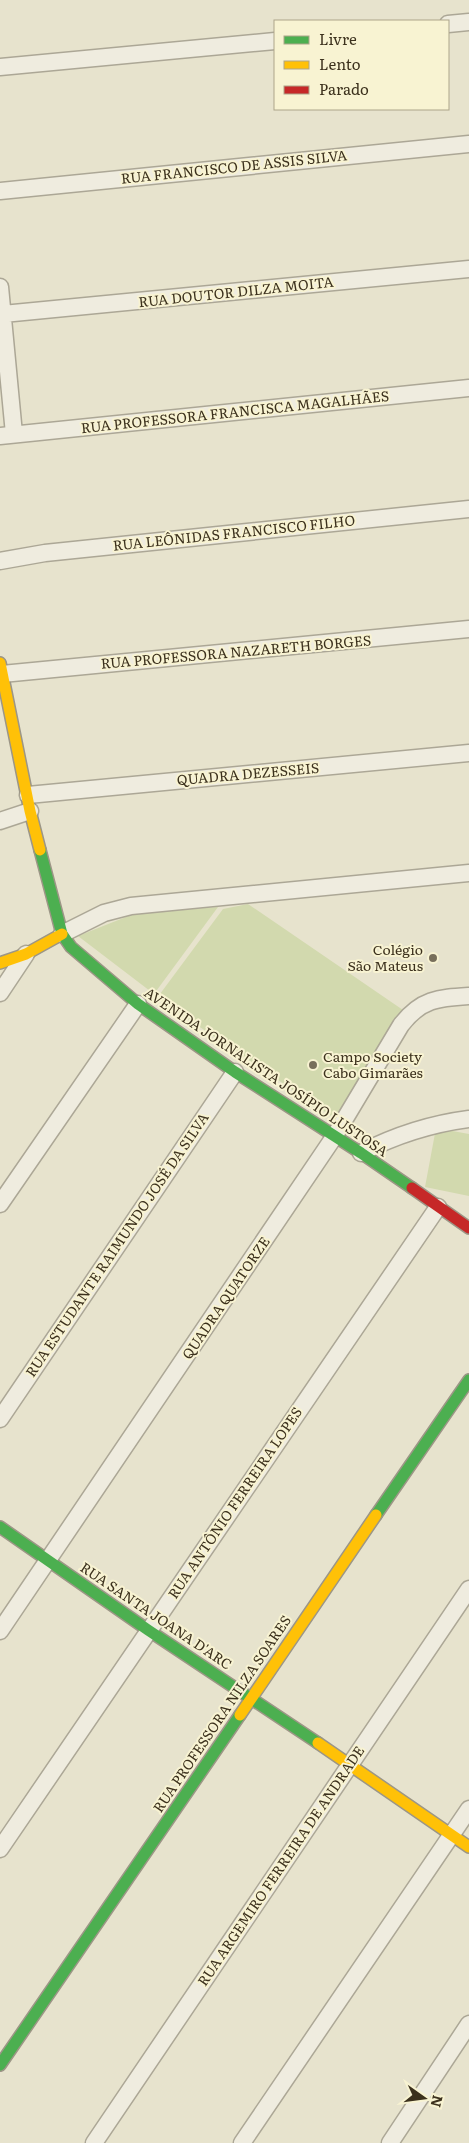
<svg xmlns="http://www.w3.org/2000/svg" width="469" height="2143" font-family="Literata,serif">
  <style>
    .green { fill: #d2d9ae }
    .lines { fill: none; stroke-linecap: round; stroke-linejoin: round }
    .street-casing { stroke: #aca796; stroke-width: 19 }
    .fast-casing { stroke: #9c9686; stroke-width: 14 }
    .slow-casing { stroke: #9c9686; stroke-width: 14 }
    .jam-casing { stroke: #9c9686; stroke-width: 14 }
    .street { stroke: #efecdf; stroke-width: 16 }
    .fast { stroke: #4caf50; stroke-width: 11 }
    .slow { stroke: #ffc107; stroke-width: 11 }
    .jam { stroke: #c62828; stroke-width: 11 }
    .poi-dot { fill: #786f5b; stroke: #f8f3d2; stroke-width: 2 }
    .labels { text-anchor: middle; stroke-width: 4; stroke-linejoin: round; paint-order: stroke }
    .street-label { font-size: 14px; fill: #3c311d; stroke: #f8f3d2 }
    .poi-label { font-size: 14px; fill: #3c311d; stroke: #f8f3d2; text-anchor: end }
  </style>
  <rect width="100%" height="100%" fill="#e7e3cd"/>
  <!-- green -->
  <path class="green" d="M248,904L403,1010L337,1120L157,998L223,909Z
    M218,907L154,994L78,936L136,913Z
    M436,1128L469,1134V1196L425,1187Z"/>
  <g class="lines">
    <defs>
      <path id="street" d="M448,24L469,22
        M0,67L275,41
        M0,191L469,144
        M0,287L14,434
        M3,314L469,269
        M0,436L469,388
        M0,561L45,553L469,509
        M2,674L469,629
        M28,795L469,753
        M0,821L30,811
        M62,934L104,913L131,906L469,873
        M0,993L26,954
        M361,1153C396,1135 430,1124 469,1119
        M0,1204L138,1004
        M0,1419L235,1072
        M0,1631L334,1137L401,1025C421,999 438,998 469,996
        M0,1849L438,1207
        M94,2143L469,1589
        M242,2143L469,1809
        M390,2143L469,2024"/>
      <path id="fast" d="M40,850L62,934L71,947L138,1004L235,1072L361,1153L412,1188
        M376,1515L469,1380
        M0,1527L148,1630L318,1743
        M0,2065L240,1715"/>
      <path id="slow" d="M0,663L30,811L40,850
        M0,963L26,954L62,934
        M240,1715L376,1515
        M318,1743L469,1847"/>
      <path id="jam" d="M412,1188L469,1228"/>
    </defs>
    <!-- street casing -->
    <use href="#street" class="street-casing"/>
    <!-- fast casing -->
    <use href="#fast" class="fast-casing"/>
    <!-- slow casing -->
    <use href="#slow" class="slow-casing"/>
    <!-- jam casing -->
    <use href="#jam" class="jam-casing"/>
    <!-- street -->
    <use href="#street" class="street"/>
    <!-- fast -->
    <use href="#fast" class="fast"/>
    <!-- slow -->
    <use href="#slow" class="slow"/>
    <!-- jam -->
    <use href="#jam" class="jam"/>
  </g>
  <!-- markers -->
  <g class="poi-dot">
    <circle cx="433" cy="958" r="5"/>
    <circle cx="313" cy="1065" r="5"/>
  </g>
  <g class="labels">
    <!-- street labels -->
    <g class="street-label">
      <text transform="translate(234 167) rotate(-6)" y="5">RUA FRANCISCO DE ASSIS SILVA</text>
      <text transform="translate(236 292) rotate(-6)" y="5">RUA DOUTOR DILZA MOITA</text>
      <text transform="translate(235 412) rotate(-6)" y="5">RUA PROFESSORA FRANCISCA MAGALHÃES</text>
      <text transform="translate(234 533) rotate(-6)" y="5">RUA LEÔNIDAS FRANCISCO FILHO</text>
      <text transform="translate(236 652) rotate(-5)" y="5">RUA PROFESSORA NAZARETH BORGES</text>
      <text transform="translate(248 774) rotate(-5)" y="5">QUADRA DEZESSEIS</text>
      <text transform="translate(266 1072) rotate(34)" y="5">AVENIDA JORNALISTA JOSÍPIO LUSTOSA</text>
      <text transform="translate(117 1245) rotate(-56)" y="5">RUA ESTUDANTE RAIMUNDO JOSÉ DA SILVA</text>
      <text transform="translate(226 1298) rotate(-56)" y="5">QUADRA QUATORZE</text>
      <text transform="translate(235 1503) rotate(-56)" y="5">RUA ANTÔNIO FERREIRA LOPES</text>
      <text transform="translate(156 1616) rotate(34)" y="5">RUA SANTA JOANA D'ARC</text>
      <text transform="translate(222 1714) rotate(-56)" y="5">RUA PROFESSORA NILZA SOARES</text>
      <text transform="translate(281 1866) rotate(-56)" y="5">RUA ARGEMIRO FERREIRA DE ANDRADE</text>
    </g>
    <!-- poi labels -->
    <g class="poi-label">
      <text x="423" y="955">Colégio<tspan x="423" dy="16">São Mateus</tspan></text>
      <text x="323" y="1062" text-anchor="start">Campo Society<tspan x="323" dy="16">Cabo Gimarães</tspan></text>
    </g>
  </g>
  <!-- legend -->
  <rect x="274" y="20" width="175" height="90" fill="#f8f3d2" stroke="#ada58a"/>
  <rect x="284" y="36" width="25" height="8" fill="#4caf50" stroke="#ada58a"/>
  <text x="319" y="45" font-size="15" fill="#3c311d">Livre</text>
  <rect x="284" y="61" width="25" height="8" fill="#ffc107" stroke="#ada58a"/>
  <text x="319" y="70" font-size="15" fill="#3c311d">Lento</text>
  <rect x="284" y="86" width="25" height="8" fill="#c62828" stroke="#ada58a"/>
  <text x="319" y="95" font-size="15" fill="#3c311d">Parado</text>
  <!-- north arrow -->
  <g transform="translate(424 2098) rotate(104)" stroke="#f8f3d2" stroke-width="4" paint-order="stroke">
  <path d="M0-4L9 19L0 12L-9 19Z" fill="#3c311d"/>
  <text y="-8" font-size="14" font-weight="bold" text-anchor="middle" fill="#3c311d">N</text>
  </g>
</svg>
